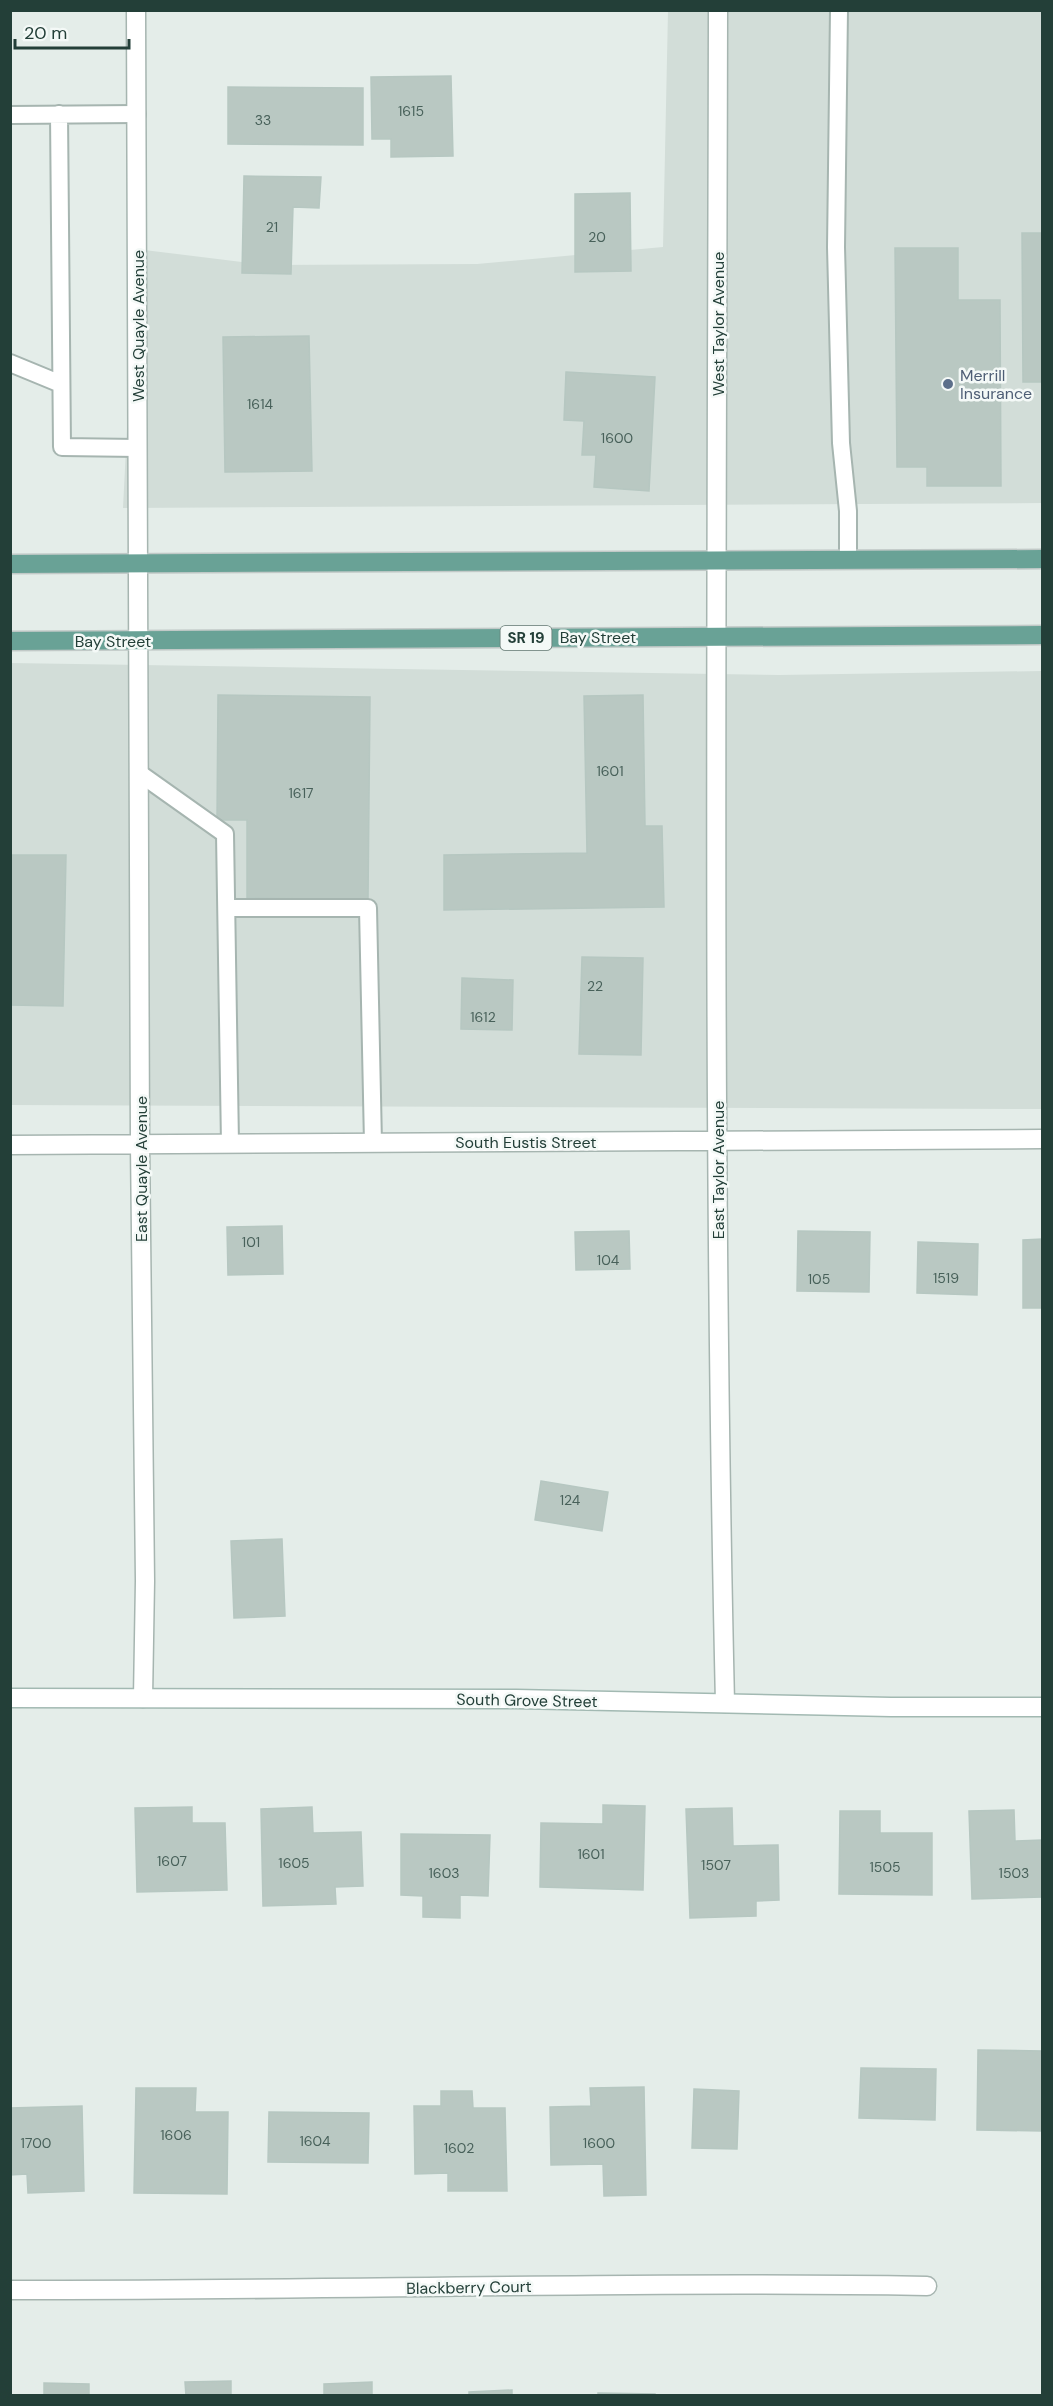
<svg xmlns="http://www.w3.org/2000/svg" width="1053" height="2406" font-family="'DM Sans',sans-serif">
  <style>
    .built { fill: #d2ddd8 }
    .building { fill: #b9c8c2; stroke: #b6c7c1; stroke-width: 1.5 }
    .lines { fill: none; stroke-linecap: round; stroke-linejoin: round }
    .lane-casing { stroke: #a6b5b0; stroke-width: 20 }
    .street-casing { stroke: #a6b5b0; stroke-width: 21 }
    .secondary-casing { stroke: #a2b9b2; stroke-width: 21 }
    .primary-casing { stroke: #c1c9c7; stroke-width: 21 }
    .lane { stroke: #fff; stroke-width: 16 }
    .street { stroke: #fff; stroke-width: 18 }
    .secondary { stroke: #fff; stroke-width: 18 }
    .primary { stroke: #69a296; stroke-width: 18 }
    .service-dot { fill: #5c6f8a; stroke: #f4f9f7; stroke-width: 2 }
    .labels { text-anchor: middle; stroke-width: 5; stroke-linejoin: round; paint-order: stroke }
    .number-label { font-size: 14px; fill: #48615a }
    .shield { fill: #f4f9f7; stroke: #627771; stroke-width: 1.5 }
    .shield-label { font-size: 15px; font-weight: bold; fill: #233f38 }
    .street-label { font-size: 16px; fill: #233f38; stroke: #f4f9f7 }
    .service-label { font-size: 16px; fill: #4e5e75; stroke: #f4f9f7; text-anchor: start }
  </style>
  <rect width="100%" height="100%" fill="#e4ede9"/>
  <!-- built -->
  <path class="built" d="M668,11H1042V503L123,508L136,249L267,265L477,264L663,247Z
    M10,663L779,675L1042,671V1109L11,1105Z"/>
  <!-- building -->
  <path class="building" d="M451,76L453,156L391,157V139H372L371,77Z
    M228,87L363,88V145L228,144Z
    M244,176L321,177L319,208L293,207L291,274L242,273Z
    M630,193L631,271L575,272V194Z
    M1022,233H1042V382H1023Z
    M895,248H958V300H1000L1001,486H927V467H897Z
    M309,336L312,471L225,472L223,337Z
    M566,372L655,377L649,491L594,487L596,455H582L584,421L564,420Z
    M218,695L370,697L368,900L247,898V820H217Z
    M643,695L645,826H662L664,907L444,910V855L587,853L584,696Z
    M10,855H66L63,1006L10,1005Z
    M582,957L643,958L641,1055L579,1054Z
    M462,978L513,980L512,1030L461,1029Z
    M282,1226L283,1274L228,1275L227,1227Z
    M629,1231L630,1269L576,1270L575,1232Z
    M798,1231L870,1232L869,1292L797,1291Z
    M1042,1239V1308H1023V1240Z
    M918,1242L978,1244L977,1295L917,1293Z
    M541,1481L608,1492L602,1531L535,1520Z
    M282,1539L285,1616L234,1618L231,1541Z
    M603,1805L645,1806L643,1890L540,1887L541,1823L603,1824Z
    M192,1807V1823H225L227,1890L137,1892L135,1808Z
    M312,1807L313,1833L361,1832L363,1886L335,1887L336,1904L263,1906L261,1809Z
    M732,1808L733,1846L778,1845L779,1900L756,1901V1916L690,1918L686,1809Z
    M1014,1810L1015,1841L1042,1840V1897L972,1899L969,1811Z
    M840,1811H880V1833H932V1895L839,1894Z
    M401,1834L490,1835L488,1896L460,1895V1918L423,1917V1896L401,1895Z
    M978,2050L1042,2051V2131L977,2130Z
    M861,2068L936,2069L935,2120L859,2118Z
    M644,2087L646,2195L604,2196L603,2164L551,2165L550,2107L591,2106L590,2088Z
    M136,2088H196L195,2112H228L227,2194L134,2193Z
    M694,2089L739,2091L737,2149L692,2148Z
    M441,2091H472L473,2108H505L507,2191H448V2173L415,2174L414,2106H441Z
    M82,2106L84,2191L28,2193L27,2174L10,2175V2108Z
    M269,2112L369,2113L368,2163L268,2162Z
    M231,2381V2396H186L185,2382Z
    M372,2382V2396H324V2384Z
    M44,2383L89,2384V2396H44Z
    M512,2390V2396H469V2392Z
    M598,2393L655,2394V2396H598Z"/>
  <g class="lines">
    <defs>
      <path id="lane" d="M839,10L836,247L841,443L848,511V559
        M59,114L62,447L138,448
        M10,115L137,114
        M10,363L61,384
        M139,773L225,834L230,1144
        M227,908H368L373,1143"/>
      <path id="street" d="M136,10L140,1145L145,1581L143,1698
        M718,10C717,575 712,1139 725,1703
        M10,1145L1042,1139
        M10,2290C316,2291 621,2281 927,2286"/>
      <path id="secondary" d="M10,1698L516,1699L891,1707H1042"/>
      <path id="primary" d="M10,564L1042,559
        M10,641L1042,635"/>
    </defs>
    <!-- lane casing -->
    <use href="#lane" class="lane-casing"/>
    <!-- street casing -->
    <use href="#street" class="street-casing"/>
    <!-- secondary casing -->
    <use href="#secondary" class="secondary-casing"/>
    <!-- primary casing -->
    <use href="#primary" class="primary-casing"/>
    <!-- lane -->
    <use href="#lane" class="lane"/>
    <!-- street -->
    <use href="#street" class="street"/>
    <!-- secondary -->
    <use href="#secondary" class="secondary"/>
    <!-- primary -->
    <use href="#primary" class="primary"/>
  </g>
  <!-- markers -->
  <circle class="service-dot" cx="948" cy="384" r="6"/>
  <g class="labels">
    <!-- number labels -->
    <g class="number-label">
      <text x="411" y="116">1615</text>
      <text x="263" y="125">33</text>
      <text x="272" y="232">21</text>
      <text x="597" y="242">20</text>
      <text x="260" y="409">1614</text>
      <text x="617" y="443">1600</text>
      <text x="610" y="776">1601</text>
      <text x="301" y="798">1617</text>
      <text x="595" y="991">22</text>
      <text x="483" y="1022">1612</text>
      <text x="251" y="1247">101</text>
      <text x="608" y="1265">104</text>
      <text x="946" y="1283">1519</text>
      <text x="819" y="1284">105</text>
      <text x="570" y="1505">124</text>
      <text x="591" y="1859">1601</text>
      <text x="172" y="1866">1607</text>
      <text x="294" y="1868">1605</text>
      <text x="716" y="1870">1507</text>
      <text x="885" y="1872">1505</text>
      <text x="444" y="1878">1603</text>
      <text x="1014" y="1878">1503</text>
      <text x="176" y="2140">1606</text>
      <text x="315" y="2146">1604</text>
      <text x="36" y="2148">1700</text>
      <text x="599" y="2148">1600</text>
      <text x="459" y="2153">1602</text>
    </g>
    <!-- shield labels -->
    <rect class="shield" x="500.5" y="626" width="51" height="24" rx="4.5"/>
    <g class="shield-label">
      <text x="526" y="643">SR 19</text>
    </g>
    <!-- street labels -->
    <g class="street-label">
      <text transform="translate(718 324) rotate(-90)" y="6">West Taylor Avenue</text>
      <text transform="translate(138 326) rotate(-90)" y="6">West Quayle Avenue</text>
      <text x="598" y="643">Bay Street</text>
      <text x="113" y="647">Bay Street</text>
      <text x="526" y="1148">South Eustis Street</text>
      <text transform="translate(141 1169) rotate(-90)" y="6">East Quayle Avenue</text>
      <text transform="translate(718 1170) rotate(-90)" y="6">East Taylor Avenue</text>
      <text transform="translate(527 1700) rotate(1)" y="6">South Grove Street</text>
      <text transform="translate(469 2287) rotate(-1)" y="6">Blackberry Court</text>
    </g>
    <!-- service labels -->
    <g class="service-label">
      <text x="960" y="381">Merrill<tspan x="960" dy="18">Insurance</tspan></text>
    </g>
  </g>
  <!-- border -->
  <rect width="1053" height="2406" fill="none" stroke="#233f38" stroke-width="24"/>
  <!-- scale -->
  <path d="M15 39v9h114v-9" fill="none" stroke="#233f38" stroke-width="3"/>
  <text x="24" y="39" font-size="18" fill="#233f38" stroke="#f4f9f7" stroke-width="4.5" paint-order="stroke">20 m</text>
</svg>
